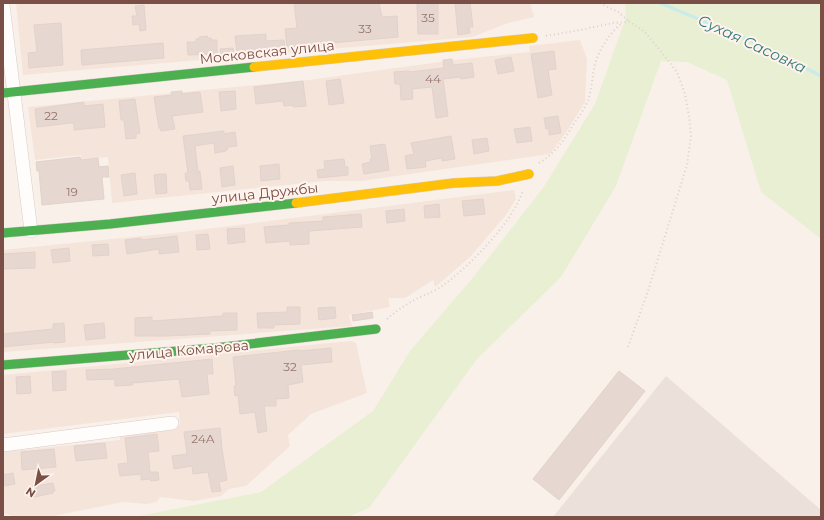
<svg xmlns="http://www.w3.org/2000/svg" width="824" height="520" font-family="Montserrat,sans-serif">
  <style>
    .residential { fill: #f5e4da }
    .industrial { fill: #ece0db }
    .green { fill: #e8efd3 }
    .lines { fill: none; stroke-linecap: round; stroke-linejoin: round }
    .stream { stroke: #caece9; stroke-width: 3.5 }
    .building { fill: #e6d7d1; stroke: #e2d2cc }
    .street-casing { stroke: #d8cbc6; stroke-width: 14 }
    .fast-casing { stroke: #daccc8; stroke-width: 10 }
    .slow-casing { stroke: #daccc8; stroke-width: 10 }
    .path { stroke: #dcd0cc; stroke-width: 2; stroke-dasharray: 1 3; stroke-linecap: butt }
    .street { stroke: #fefdfc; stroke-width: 13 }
    .fast { stroke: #4caf50; stroke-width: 9 }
    .slow { stroke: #ffc107; stroke-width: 9 }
    .labels { text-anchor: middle; stroke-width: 4; stroke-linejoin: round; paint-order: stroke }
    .number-label { font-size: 12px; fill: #97736b }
    .street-label { font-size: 14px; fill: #7a4f46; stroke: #fff4ed }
    .water-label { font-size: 15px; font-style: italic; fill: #357a79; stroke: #fff4ed }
  </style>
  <rect width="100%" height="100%" fill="#f9f0ea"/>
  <!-- residential -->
  <path class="residential" d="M16,3H530L534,17L508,23L472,37L23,75Z
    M580,40L587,59L585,102L567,131L550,154L361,181H324L112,203L108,157L81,159V155L35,160L28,107L309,80L454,60L530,52L529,46Z
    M514,190L516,199L506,215L470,257L435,287L433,280L405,298H388L390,307L349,315L352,326L3,352V250L182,232Z
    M351,341L356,343L367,393L311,414L288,435L290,446L246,486L229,489L221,496L194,501L160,497L157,502L146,504L123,502L48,517H12L11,515L3,514V452L120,440V434L180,425L179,412L3,434V375Z"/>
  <!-- industrial -->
  <path class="industrial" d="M666,376L821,510V517H553Z"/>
  <!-- green -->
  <path class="green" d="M625,3H821V239L761,192L727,80L687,62L661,61L616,186L561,277L477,359L369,508L348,517H134L261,492L373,411L410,351L475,275L543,188L595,104L626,17Z"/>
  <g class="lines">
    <!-- stream -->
    <path class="stream" d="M660,3L761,45L821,76"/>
  </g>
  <!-- building -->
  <path class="building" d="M294,3H379L382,17L397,16L398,37L287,47L285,29L297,28Z
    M417,3H438V34H418Z
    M455,3H470L473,27H469L470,33L458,35Z
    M144,5L146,30L140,31L139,24L133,25L132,16H137L135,6Z
    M61,23L63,65L29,68L28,53L37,52L34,25Z
    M266,34V41L284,40L285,50L237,52L235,36Z
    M207,36L208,38H211L212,40H217V54L188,55L187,42H196V39H199V37Z
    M163,43L164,58L82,65L81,50Z
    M233,48L234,56L221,57L220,49Z
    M554,51L556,69L548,70L552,95L538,98L531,54Z
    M511,57L514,71L498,74L495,60Z
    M452,59L453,65L472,63L474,77L461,79L460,77L443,79L448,116L436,118L432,87L412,89L413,99L401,100L400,84H395L394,72L409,71V72L444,68L443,60Z
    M340,79L344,103L329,105L326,81Z
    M303,81L306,106L293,107V105L284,106L283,101L256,104L254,87Z
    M182,91V94L200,92L203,112L172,116L175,129L161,131L160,128H159L154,97L172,95L171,92Z
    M235,91L236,109L221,111L219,92Z
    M135,99L140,133L136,134V138L126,139L124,120H121L119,101Z
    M84,102V106L103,104L105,127L74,130V124L71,123L37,127L35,109Z
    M558,116L561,133L549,135V129H546L544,118Z
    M530,127L532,141L517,143L514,129Z
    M224,131V134L235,132L237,146L228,147V149L226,150V151L215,153L214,143L195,146L198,172L200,171L202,189L190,190L189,181H186L185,173H188L183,136Z
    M451,136L455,159L442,161V158L425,161L426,167L407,169L405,156L414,154L411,143Z
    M487,138L489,151L474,154L472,140Z
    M385,144L389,170L364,174L362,164L371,162L370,159H372L370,146Z
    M80,157L81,160L98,158L99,167L108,166L109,177H102L104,199L42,205L39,171H37L36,162Z
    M344,159L345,167H348V175L318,178L317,170L325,169L324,161Z
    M279,164L280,179L261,181L260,166Z
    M233,166L235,185L222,187L220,168Z
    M135,173L137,194L124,196L121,175Z
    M161,174H166L167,193L156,194L154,175Z
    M483,199L485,214L464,216L462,201Z
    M439,204L440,217L425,218L424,206Z
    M404,209L405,221L387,223L386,211Z
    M361,214L362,227L309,231V244L290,245V241L266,243L264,227L289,225V223L323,221V217Z
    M244,228L245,242L228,244L227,229Z
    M208,234L210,249L197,250L196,235Z
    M177,236L179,252L159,254V249L127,254L125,240L141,238V240Z
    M108,244L109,255L93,256L92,245Z
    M69,248L70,261L53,263L51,250Z
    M35,252V268L3,269V254Z
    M287,307H300V324L274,325V328H258L257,313L287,312Z
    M335,307L336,318L319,320L318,308Z
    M372,312L373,318L353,321L352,315Z
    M223,313H237V330L210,331V334L165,336H135V318L152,317V321L223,316Z
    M64,323L65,342L54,343V342L3,347V334L53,329V324Z
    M104,323L105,338L86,340L84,325Z
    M331,348L332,362L301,365L303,382L288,385L289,398L276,399V406H264L267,431L258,433L255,412L240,414L238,395L235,396L234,386L236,385L233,357L299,350V351Z
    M212,359L213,374H207L209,394L182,397L179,379L132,383L133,385L115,386V379L87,380L86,370L114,369Z
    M66,371V390L53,391L52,372Z
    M619,371L645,391L559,500L533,479Z
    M30,376L31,393L17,394L16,377Z
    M220,428L222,449L227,480L219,482L221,491L212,492L208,472L193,474L192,466L174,469L172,456L187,454L184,432Z
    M157,434L159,451L148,452L150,472H158L159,480L151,481L150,479L141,480V474L120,476L118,464L128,463L125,438Z
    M105,443L107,458L76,461L74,446Z
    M54,449L56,467L22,470L21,452Z
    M13,473L15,484L3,486V475Z
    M53,483L55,491H53V493L30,498L29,487Z"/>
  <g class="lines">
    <defs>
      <path id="street" d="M3,5L31,231
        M3,445L172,423"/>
      <path id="fast" d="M3,93L254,67
        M3,233L110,224L296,203
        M3,365L215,348L376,329"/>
      <path id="slow" d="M254,67L533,38
        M296,203L454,183L497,181L529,174"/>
    </defs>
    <!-- street casing -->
    <use href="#street" class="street-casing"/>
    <!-- fast casing -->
    <use href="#fast" class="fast-casing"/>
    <!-- slow casing -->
    <use href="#slow" class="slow-casing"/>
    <!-- path -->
    <path class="path" d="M600,3L618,12L630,22
      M546,36L580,30L613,23L630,22L645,32L659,49L677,72L685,94L689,116L691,136L687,165L648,291L628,347
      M539,163C556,153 565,138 575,122C580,115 585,108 588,100C592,89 592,76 595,64C599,49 610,33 622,23
      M387,319C394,313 401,308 409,303C420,296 432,293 442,286C468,268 514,221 523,190"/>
    <!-- street -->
    <use href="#street" class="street"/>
    <!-- fast -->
    <use href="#fast" class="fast"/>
    <!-- slow -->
    <use href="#slow" class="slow"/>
  </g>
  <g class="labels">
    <!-- number labels -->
    <g class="number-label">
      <text x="428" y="22">35</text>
      <text x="365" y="33">33</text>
      <text x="433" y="83">44</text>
      <text x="51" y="120">22</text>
      <text x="72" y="196">19</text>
      <text x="290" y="371">32</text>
      <text x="203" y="443">24А</text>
    </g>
    <!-- street labels -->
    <g class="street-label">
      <text transform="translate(267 52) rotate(-6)" y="5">Московская улица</text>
      <text transform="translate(265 193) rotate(-6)" y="5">улица Дружбы</text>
      <text transform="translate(189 350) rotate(-5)" y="5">улица Комарова</text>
    </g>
    <!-- water labels -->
    <g class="water-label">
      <text transform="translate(752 44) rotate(25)" y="5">Сухая Сасовка</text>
    </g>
  </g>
  <!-- border -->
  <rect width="824" height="520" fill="none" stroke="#7a4f46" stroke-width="8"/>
  <!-- north arrow -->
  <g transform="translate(36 484) rotate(213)" stroke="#fff4ed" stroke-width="3" paint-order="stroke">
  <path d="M0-3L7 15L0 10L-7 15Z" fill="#7a4f46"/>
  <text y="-6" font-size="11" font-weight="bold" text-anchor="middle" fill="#7a4f46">N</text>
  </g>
</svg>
